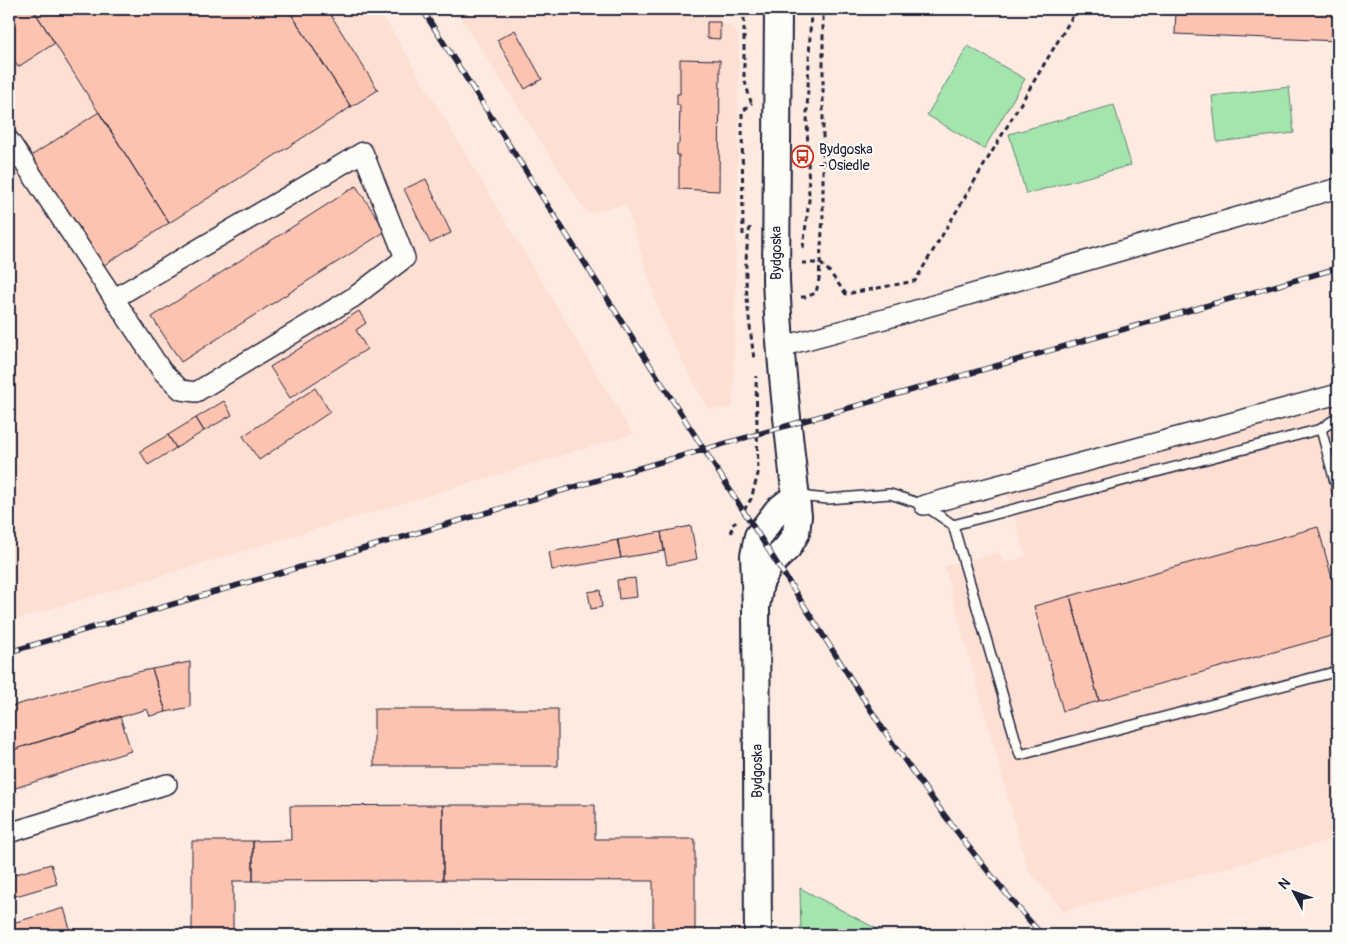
<svg xmlns="http://www.w3.org/2000/svg" width="1347" height="944" font-family="Pangolin,sans-serif">
  <style>
    .built { fill: #fddfd3 }
    .green { fill: #a4e4ad; stroke: #638374 }
    .building { fill: #fcc3b1; stroke: #22223b }
    .lines { fill: none; stroke-linecap: round; stroke-linejoin: round }
    .lane-casing { stroke: #22223b; stroke-width: 12 }
    .street-casing { stroke: #22223b; stroke-width: 22 }
    .secondary-casing { stroke: #22223b; stroke-width: 30 }
    .path { stroke: #22223b; stroke-width: 3; stroke-dasharray: 5 4; stroke-linecap: butt }
    .lane { stroke: #fdfcf7; stroke-width: 9 }
    .street { stroke: #fdfcf7; stroke-width: 19 }
    .secondary { stroke: #fdfcf7; stroke-width: 26 }
    .rail-casing { stroke: #22223b; stroke-width: 5.5 }
    .rail { stroke: #fdfcf7; stroke-width: 4; stroke-dasharray: 11; stroke-linecap: butt }
    .labels { text-anchor: middle; stroke-width: 4; stroke-linejoin: round; paint-order: stroke }
    .poi-label { font-size: 14px; fill: #22223b; stroke: #fdfcf7; text-anchor: start }
    .street-label { font-size: 14px; fill: #22223b; stroke: #fdfcf7 }
  </style>
  <rect width="100%" height="100%" fill="#fdebe2"/>
  <filter id="ink" filterUnits="userSpaceOnUse"><feTurbulence type="fractalNoise" baseFrequency=".02" numOctaves="2"/><feDisplacementMap in="SourceGraphic" scale="10" xChannelSelector="R" yChannelSelector="G"/><feConvolveMatrix kernelMatrix="1 2 1 2 8 2 1 2 1" color-interpolation-filters="sRGB"/></filter>
  <g filter="url(#ink)">
    <!-- built -->
    <path class="built" d="M9,9H379L633,434L14,620L9,613Z
      M455,9H721L720,24L728,25L734,29L738,35L739,42L736,266L733,408L708,409L669,336L660,315L626,204L589,213L584,209Z
      M1338,402V838L1064,911L1028,870L944,566L1000,552L1004,563L1026,556L1007,494Z"/>
    <!-- green -->
    <path class="green" d="M968,46L1025,79L984,149L927,115Z
      M1289,87L1294,133L1217,142L1212,96Z
      M1114,105L1131,165L1026,194L1009,134Z
      M800,888L888,935H801Z"/>
    <!-- building -->
    <path class="building" d="M9,9H33L55,43L18,67L9,53Z
      M33,9H288L351,107L169,223Z
      M288,9H327L378,90L351,107Z
      M1176,9H1338V41L1175,34Z
      M707,22H720V39L707,38Z
      M515,30L542,79L525,89L497,40Z
      M680,59L720,60L719,191L679,189V155H677V144H679L680,105H677V94H680Z
      M99,112L169,223L101,267L31,156Z
      M426,179L451,233L430,243L404,189Z
      M356,186L386,231L181,362L152,317Z
      M359,311L366,323L356,330L367,349L290,398L270,367Z
      M315,388L330,412L259,460L243,436Z
      M224,401L232,415L204,431L196,418Z
      M196,418L204,431L176,448L168,435Z
      M168,435L176,448L148,465L140,451Z
      M691,526L697,559L667,565L661,532Z
      M1318,527L1338,600V634L1099,701L1070,596Z
      M661,532L664,551L621,558L617,540Z
      M618,540L621,558L552,570L549,552Z
      M635,578L637,597L619,599L617,580Z
      M600,590L602,607L591,609L588,592Z
      M1070,596L1099,701L1063,711L1034,606Z
      M190,662V707L166,712L152,669Z
      M152,669L166,712L150,716L147,709L9,751V707L105,679Z
      M374,709H558V766H374Z
      M120,716L131,751L9,790V751Z
      M443,805V880L253,881V841L291,840L290,806Z
      M443,805H595V839H695V935H653V881L443,880Z
      M192,841H253V881H233V935H192Z
      M51,864L57,884L9,898V876Z
      M64,908L70,929L49,935H9V924Z"/>
    <g class="lines">
      <defs>
        <path id="lane" d="M1321,429L1338,417
          M798,496L828,499L890,494L924,505L953,525L1321,429L1338,493
          M953,525L1020,755L1338,671"/>
        <path id="street" d="M9,140L162,371L181,390L196,392L354,297L405,258L363,152L115,298
          M780,347L899,315L1338,188
          M924,505L1338,394
          M9,833L167,784"/>
        <path id="secondary" d="M756,607L760,583L769,566L788,547L796,533L798,516C789,438 780,360 776,281L778,9
          M758,935L756,607L754,556L758,536L777,511L796,496"/>
      </defs>
      <!-- lane casing -->
      <use href="#lane" class="lane-casing"/>
      <!-- street casing -->
      <use href="#street" class="street-casing"/>
      <!-- secondary casing -->
      <use href="#secondary" class="secondary-casing"/>
      <!-- path -->
      <path class="path" d="M744,9V78L751,102
        M750,227C741,271 749,316 754,360
        M743,235L742,112L752,103
        M803,248L809,200L807,113L811,9
        M802,263H820L828,270L846,294L915,281L1077,9
        M801,297H805L816,293L819,279L823,215V9
        M744,510L751,499L758,474L756,376
        M732,533L731,527L736,521"/>
      <!-- lane -->
      <use href="#lane" class="lane"/>
      <!-- street -->
      <use href="#street" class="street"/>
      <!-- secondary -->
      <use href="#secondary" class="secondary"/>
      <defs>
        <path id="rail" d="M422,9L883,729C932,801 984,870 1042,935
          M9,652L636,469L1338,268"/>
      </defs>
      <!-- rail casing -->
      <use href="#rail" class="rail-casing"/>
      <!-- rail -->
      <use href="#rail" class="rail"/>
    </g>
  </g>
  <!-- icons -->
  <defs>
    <symbol id="bus-ring" viewBox="-11 -11 22 22"><circle r="9.5" fill="#fdfcf7" stroke="#c8321e" stroke-width="1.5"/><path d="M-5-6H5V4H4V6H2V4H-2V6H-4V4H-5ZM-3.5-4V0h7V-4ZM-3.5 1.2v1.5H-2V1.2ZM2 1.2v1.5H3.5V1.2Z" fill="#c8321e"/></symbol>
  </defs>
  <g fill-rule="evenodd">
    <use href="#bus-ring" x="790" y="144" width="25" height="25"/>
  </g>
  <g class="labels">
    <!-- poi labels -->
    <g class="poi-label">
      <text x="819" y="154">Bydgoska<tspan x="819" dy="16">- Osiedle</tspan></text>
    </g>
    <!-- street labels -->
    <g class="street-label">
      <text transform="translate(776 253) rotate(-90)" y="5">Bydgoska</text>
      <text transform="translate(757 771) rotate(-90)" y="5">Bydgoska</text>
    </g>
  </g>
  <!-- margin -->
  <rect width="1347" height="944" fill="none" stroke="#fdfcf7" stroke-width="30"/>
  <rect x="15" y="15" width="1317" height="914" fill="none" stroke="#22223b" stroke-width="2" filter="url(#ink)"/>
  <!-- north arrow -->
  <g transform="translate(1294 892) rotate(311)" stroke="#fdfcf7" stroke-width="4" paint-order="stroke">
  <path d="M0-4L9 19L0 12L-9 19Z" fill="#22223b"/>
  <text y="-8" font-size="14" font-weight="bold" text-anchor="middle" fill="#22223b">N</text>
  </g>
</svg>
